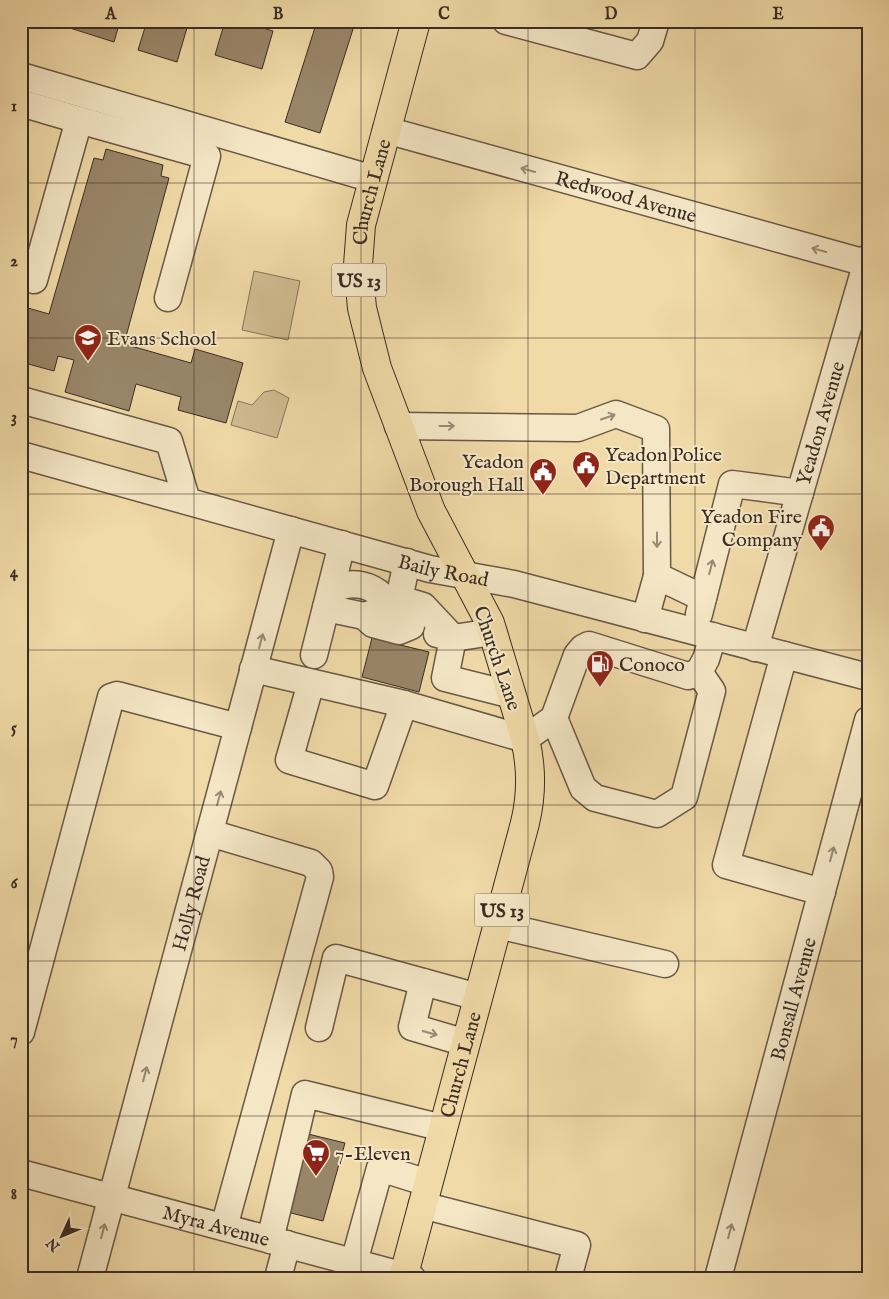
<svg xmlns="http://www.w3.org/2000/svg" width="889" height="1299" font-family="'IM FELL English',serif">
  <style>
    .green { fill: #d1bc91; stroke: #86745b }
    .building { fill: #998669; stroke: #3a2c25 }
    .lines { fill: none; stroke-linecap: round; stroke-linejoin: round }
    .minor-casing { stroke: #685846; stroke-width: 29 }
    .major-casing { stroke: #3a2c25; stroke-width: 30 }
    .minor { stroke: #f5e7c6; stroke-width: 26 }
    .major { stroke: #f0daa7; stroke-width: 28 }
    .oneway { stroke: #988a76 }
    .grid { fill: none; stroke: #3a2c25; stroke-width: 1; stroke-opacity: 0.55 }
    .labels { text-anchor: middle; stroke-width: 4; stroke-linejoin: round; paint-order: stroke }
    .shield { fill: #f5e7c6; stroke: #726455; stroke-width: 1 }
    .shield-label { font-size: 19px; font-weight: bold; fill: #3a2c25 }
    .street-label { font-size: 20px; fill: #3a2c25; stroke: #f5e7c6 }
    .poi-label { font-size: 20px; fill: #3a2c25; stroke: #f5e7c6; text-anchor: start }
    .neatline { fill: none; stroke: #3a2c25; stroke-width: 2 }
    .grid-label { font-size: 16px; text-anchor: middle; font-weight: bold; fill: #3a2c25 }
  </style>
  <rect width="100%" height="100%" fill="#f0daa7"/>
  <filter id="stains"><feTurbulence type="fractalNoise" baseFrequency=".004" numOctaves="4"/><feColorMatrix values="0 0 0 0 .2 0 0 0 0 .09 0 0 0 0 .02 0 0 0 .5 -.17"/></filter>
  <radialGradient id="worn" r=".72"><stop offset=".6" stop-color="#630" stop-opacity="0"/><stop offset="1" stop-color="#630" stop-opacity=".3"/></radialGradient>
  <!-- green -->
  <path class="green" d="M254,271L300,281L288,340L242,330Z
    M274,390L289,398L277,438L231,425L238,401L252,405L264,392Z"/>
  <!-- building -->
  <path class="building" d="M48,21H120L114,42Z
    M147,21H189L177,62L138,50Z
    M225,21H240L273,31L262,69L215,55Z
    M317,21H338L354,26L320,133L285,122Z
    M106,149L163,165L161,176L169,178L124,344L191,363L195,349L243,363L226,423L178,410L181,397L136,384L129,411L65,392L74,360L58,356L54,371L21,362V306L49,314L94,158L103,160Z
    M372,638L429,652L419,692L362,677Z
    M308,1134L345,1143L323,1221L287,1212Z"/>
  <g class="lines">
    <defs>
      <g id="minor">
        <path d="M506,21L637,56L650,41L656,21"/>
        <path d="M21,76L373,179"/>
        <path d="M21,103L79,120L34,280L21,276"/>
        <path d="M79,120L207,156L168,298"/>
        <path id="s1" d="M386,130L866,263"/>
        <path d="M21,400L169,441L187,501"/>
        <path d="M398,426L578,428L616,414L656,429L657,576L703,598"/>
        <path id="s2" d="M21,455L430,569L514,584L868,677"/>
        <path d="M407,562L399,599L423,606L453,638L445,678L512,695"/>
        <path d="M339,587C353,581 371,585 382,596"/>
        <path d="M326,608L364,616L373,624L399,631L411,626L402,618L376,612L364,616"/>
        <path d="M699,614L732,484L800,493"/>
        <path d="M645,619L657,576"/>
        <path d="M437,634L453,638L493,632"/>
        <path id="s3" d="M755,648L868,258"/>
        <path d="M314,655L342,544"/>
        <path d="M784,655L726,865L822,892"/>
        <path d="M253,669L404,704L375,786L289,760L311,683"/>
        <path d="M404,704L525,739L554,718L577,655L583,648L589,645L688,676L699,672L706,659L713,636"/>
        <path d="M554,718L583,788L595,798L657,814L684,797L712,691L699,672"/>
        <path d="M210,833L311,863L319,871L320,877L224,1227"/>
        <path d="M498,925L665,964"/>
        <path d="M423,982L412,1027L466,1043"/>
        <path d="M319,1028L336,958L478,997"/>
        <path d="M21,1032L111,697L117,695L238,727"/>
        <path id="s4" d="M21,1173L412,1278"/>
        <path d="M422,1205L577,1245L568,1278"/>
        <path d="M270,1240L305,1094L443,1128"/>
        <path d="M354,1262L380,1168L428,1183"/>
        <path id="s5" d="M90,1278L291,530"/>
        <path d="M278,1278L287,1244"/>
        <path id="s6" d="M718,1278L868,720"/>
      </g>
      <g id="major">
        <path id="s7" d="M403,1278L525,823C532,794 532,768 525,739L490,623L431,511L377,368L362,308L358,265L361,225L416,21"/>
      </g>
    </defs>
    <!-- minor casing -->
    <use href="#minor" class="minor-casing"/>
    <!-- major casing -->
    <use href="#major" class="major-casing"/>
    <!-- minor -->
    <use href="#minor" class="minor"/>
    <!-- major -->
    <use href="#major" class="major"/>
  </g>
  <!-- one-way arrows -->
  <defs><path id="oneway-shaft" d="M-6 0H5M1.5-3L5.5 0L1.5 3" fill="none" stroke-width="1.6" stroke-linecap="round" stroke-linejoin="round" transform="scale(1.25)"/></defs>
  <g class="oneway">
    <use href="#oneway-shaft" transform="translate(528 170) rotate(-165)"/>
    <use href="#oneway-shaft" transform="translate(819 250) rotate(-165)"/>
    <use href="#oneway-shaft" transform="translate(608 417) rotate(-19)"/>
    <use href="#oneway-shaft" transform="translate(447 426)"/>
    <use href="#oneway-shaft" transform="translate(657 540) rotate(90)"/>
    <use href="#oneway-shaft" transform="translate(711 567) rotate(-76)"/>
    <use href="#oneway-shaft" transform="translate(261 641) rotate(-75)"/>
    <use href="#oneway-shaft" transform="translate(219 798) rotate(-75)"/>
    <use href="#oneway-shaft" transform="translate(832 854) rotate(-75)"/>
    <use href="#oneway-shaft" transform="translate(430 1033) rotate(16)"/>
    <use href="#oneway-shaft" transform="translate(145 1074) rotate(-75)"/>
    <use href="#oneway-shaft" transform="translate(103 1231) rotate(-75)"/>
    <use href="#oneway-shaft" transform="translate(730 1231) rotate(-75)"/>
  </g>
  <!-- grid -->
  <path class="grid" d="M194,21V1278M361,21V1278M528,21V1278M695,21V1278M21,183H868M21,338H868M21,494H868M21,650H868M21,805H868M21,961H868M21,1116H868"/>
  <!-- icons -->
  <defs>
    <symbol id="school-pin" viewBox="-11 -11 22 30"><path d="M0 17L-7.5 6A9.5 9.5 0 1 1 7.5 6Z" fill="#8f2418" stroke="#f5e7c6"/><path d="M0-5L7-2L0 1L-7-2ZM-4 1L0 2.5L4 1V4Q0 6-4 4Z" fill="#fff"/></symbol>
    <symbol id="civic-pin" viewBox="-11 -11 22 30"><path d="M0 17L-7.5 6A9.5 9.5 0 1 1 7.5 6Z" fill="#8f2418" stroke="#f5e7c6"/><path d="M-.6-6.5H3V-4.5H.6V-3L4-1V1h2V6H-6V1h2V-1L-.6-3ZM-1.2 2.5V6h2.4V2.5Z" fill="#fff"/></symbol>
    <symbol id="fuel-pin" viewBox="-11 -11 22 30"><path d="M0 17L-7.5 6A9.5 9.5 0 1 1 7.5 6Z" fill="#8f2418" stroke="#f5e7c6"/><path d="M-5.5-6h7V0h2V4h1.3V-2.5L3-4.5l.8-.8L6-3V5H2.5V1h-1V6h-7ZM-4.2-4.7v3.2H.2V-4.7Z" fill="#fff"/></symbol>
    <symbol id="supermarket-pin" viewBox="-11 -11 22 30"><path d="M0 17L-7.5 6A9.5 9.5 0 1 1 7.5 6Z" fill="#8f2418" stroke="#f5e7c6"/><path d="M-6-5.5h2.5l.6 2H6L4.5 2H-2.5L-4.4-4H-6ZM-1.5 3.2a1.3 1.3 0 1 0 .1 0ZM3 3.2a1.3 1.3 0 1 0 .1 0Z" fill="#fff"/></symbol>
  </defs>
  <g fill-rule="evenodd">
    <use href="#school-pin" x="72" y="322" width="32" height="43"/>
    <use href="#civic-pin" x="570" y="449" width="32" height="43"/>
    <use href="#civic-pin" x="527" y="456" width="32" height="43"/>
    <use href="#civic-pin" x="805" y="512" width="32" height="43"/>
    <use href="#fuel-pin" x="584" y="648" width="32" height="43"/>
    <use href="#supermarket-pin" x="300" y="1137" width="32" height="43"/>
  </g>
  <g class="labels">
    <!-- shield labels -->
    <g class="shield">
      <rect x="331.5" y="263.5" width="55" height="33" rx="4"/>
      <rect x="474.5" y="893.5" width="55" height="33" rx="4"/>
    </g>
    <g class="shield-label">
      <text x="359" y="287">US 13</text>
      <text x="502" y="917">US 13</text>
    </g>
    <!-- street labels -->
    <g class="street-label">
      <text dy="7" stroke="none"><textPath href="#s7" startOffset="1136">Church Lane</textPath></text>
      <text dy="7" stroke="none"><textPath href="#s1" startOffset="249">Redwood Avenue</textPath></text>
      <text dy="7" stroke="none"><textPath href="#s3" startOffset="234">Yeadon Avenue</textPath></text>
      <text dy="7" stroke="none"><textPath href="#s2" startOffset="438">Baily Road</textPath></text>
      <text transform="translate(498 658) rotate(71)" y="7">Church Lane</text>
      <text dy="7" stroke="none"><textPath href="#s5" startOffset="388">Holly Road</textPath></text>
      <text dy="7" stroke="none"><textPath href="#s6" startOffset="289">Bonsall Avenue</textPath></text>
      <text dy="7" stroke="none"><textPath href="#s7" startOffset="221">Church Lane</textPath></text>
      <text dy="7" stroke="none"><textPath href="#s4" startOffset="202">Myra Avenue</textPath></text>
    </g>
    <!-- poi labels -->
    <g class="poi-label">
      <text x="107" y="345">Evans School</text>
      <text x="605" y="461">Yeadon Police<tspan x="605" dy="23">Department</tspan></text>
      <text x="524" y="468" text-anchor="end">Yeadon<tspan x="524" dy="23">Borough Hall</tspan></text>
      <text x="802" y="523" text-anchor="end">Yeadon Fire<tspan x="802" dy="23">Company</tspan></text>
      <text x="619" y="671">Conoco</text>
      <text x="335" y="1160">7-Eleven</text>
    </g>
  </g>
  <!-- margin -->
  <rect width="889" height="1299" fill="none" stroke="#f0daa7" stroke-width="55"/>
  <!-- north arrow -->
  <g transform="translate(62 1236) rotate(226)" stroke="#f5e7c6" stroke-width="4" paint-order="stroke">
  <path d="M0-4L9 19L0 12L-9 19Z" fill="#3a2c25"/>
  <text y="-8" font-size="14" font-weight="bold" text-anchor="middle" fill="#3a2c25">N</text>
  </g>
  <rect x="28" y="28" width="834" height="1244" class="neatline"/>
  <g class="grid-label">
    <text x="111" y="19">A</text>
    <text x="278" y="19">B</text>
    <text x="444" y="19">C</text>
    <text x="611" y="19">D</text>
    <text x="778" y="19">E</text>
    <text x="14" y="111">1</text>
    <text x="14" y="266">2</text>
    <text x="14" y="422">3</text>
    <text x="14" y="577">4</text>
    <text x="14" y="733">5</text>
    <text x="14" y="888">6</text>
    <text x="14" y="1044">7</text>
    <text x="14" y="1199">8</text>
  </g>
  <rect width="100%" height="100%" filter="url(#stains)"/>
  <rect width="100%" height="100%" fill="url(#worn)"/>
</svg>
